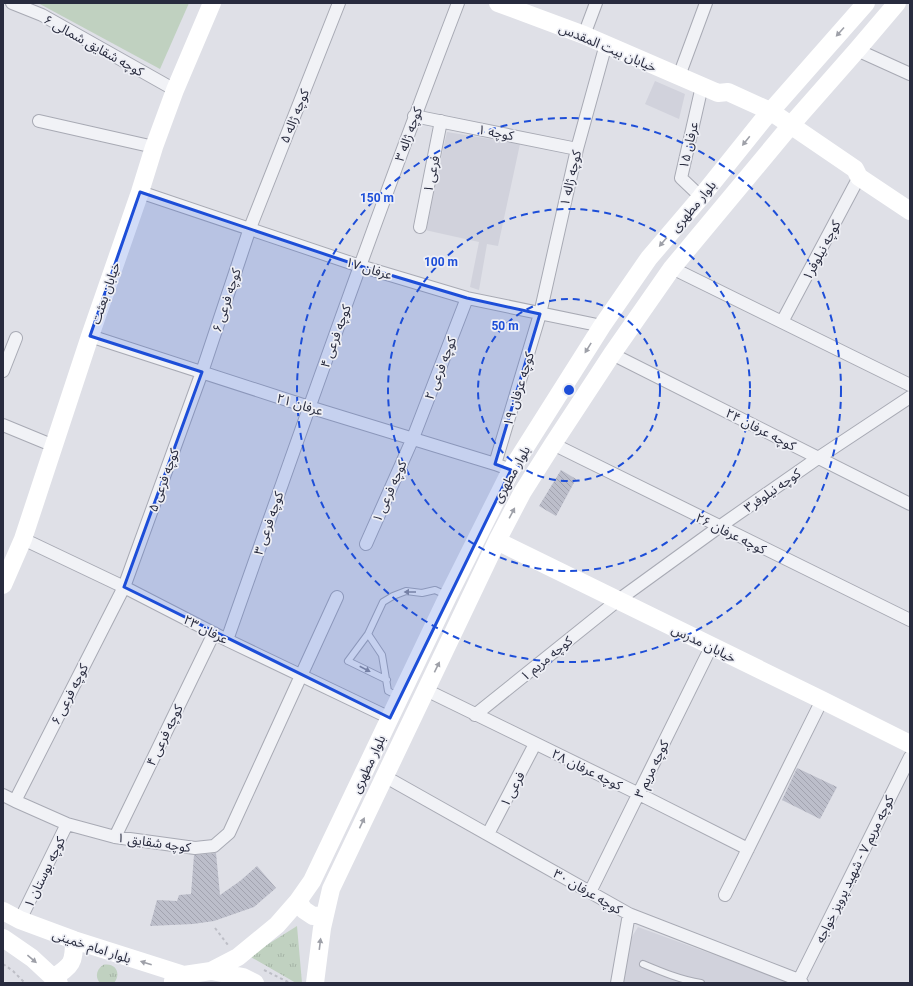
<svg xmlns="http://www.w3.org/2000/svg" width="913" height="986" font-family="Roboto,'Noto Sans Arabic',sans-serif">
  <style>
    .built { fill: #d1d2dc }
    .grass { fill: url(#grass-tufts) }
    .park { fill: #c0d1c0 }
    .building { fill: url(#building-back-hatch) }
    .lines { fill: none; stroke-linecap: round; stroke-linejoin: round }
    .lane-casing { stroke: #a8aab4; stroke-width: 8 }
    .street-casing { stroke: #a8aab4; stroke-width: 14 }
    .path { stroke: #bdbec6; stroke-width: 2; stroke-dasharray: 3 3; stroke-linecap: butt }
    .lane { stroke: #f1f2f6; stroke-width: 6 }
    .street { stroke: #f1f2f6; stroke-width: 12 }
    .secondary { stroke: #fff; stroke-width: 18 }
    .oneway { fill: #9ea0a8 }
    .oneway2 { fill: #8c8e9a }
    .marked { fill: #1d4ed8; fill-opacity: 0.2; stroke: #1d4ed8; stroke-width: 3; stroke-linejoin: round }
    .ring { fill: none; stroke: #1d4ed8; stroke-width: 2; stroke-dasharray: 7 5 }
    .labels { text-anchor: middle; stroke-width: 3.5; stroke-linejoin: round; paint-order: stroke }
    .street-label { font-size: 13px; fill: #282b3e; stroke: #eeeff5 }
    .centre { fill: #1d4ed8; stroke: #eeeff5; stroke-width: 2 }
    .ring-label { font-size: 12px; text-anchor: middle; font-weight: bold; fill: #1d4ed8; stroke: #eeeff5; stroke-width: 3.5; stroke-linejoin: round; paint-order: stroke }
  </style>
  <defs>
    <pattern id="grass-tufts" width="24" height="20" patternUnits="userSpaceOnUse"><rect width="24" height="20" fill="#c0d1c0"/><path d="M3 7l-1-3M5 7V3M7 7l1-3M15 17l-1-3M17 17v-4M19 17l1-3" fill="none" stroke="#a5b4a6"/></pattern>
    <pattern id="building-back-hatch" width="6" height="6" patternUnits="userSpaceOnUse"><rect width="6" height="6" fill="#bcbeca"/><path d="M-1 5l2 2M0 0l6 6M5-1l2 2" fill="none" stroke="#a2a3af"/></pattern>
  </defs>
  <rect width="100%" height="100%" fill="#dfe0e7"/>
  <!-- built -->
  <path class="built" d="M655,81L685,94L679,119L645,104Z
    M447,132L520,144L498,246L487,244L479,290L470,287L479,242L425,230Z
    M638,927L789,982L790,983H622L630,940Z"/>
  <!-- grass -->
  <path class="grass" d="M297,926L302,983H296L249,956Z
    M103,965C115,962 122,973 114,983H100C95,977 96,970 103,965Z"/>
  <!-- park -->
  <path class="park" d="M38,3H189L160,69Z"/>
  <!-- building -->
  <path class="building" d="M561,470L576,479L556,516L539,506Z
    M797,768L837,787L820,819L782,800Z
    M216,853L220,895L240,881L257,866L276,888L254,907L214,921L193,924L150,926L157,900L177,901L179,895L191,894L194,855Z"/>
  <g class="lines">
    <defs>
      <path id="lane" d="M368,634L348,661L387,680
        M398,696L388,691L382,655L368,634L383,602L393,596L406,591L422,593L435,590L446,595
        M643,964C662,972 681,980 701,983"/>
      <path id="street" d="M12,3L42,15L175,90
        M584,35L596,3
        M857,50L910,74
        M679,76L706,3
        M414,116L577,149
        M39,121L154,147
        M140,192L360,266L467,298L602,326
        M701,197L681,178L702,86
        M420,227L441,121
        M672,268L910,385
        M782,322L859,177
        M90,336L309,407L495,464L511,470
        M612,354L910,504
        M3,371L16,338
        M3,425L54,446
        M553,444L910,620
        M495,464L540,314L577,149L606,44
        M23,539L124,587L227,640L390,718
        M366,544L413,438L467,298
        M227,640C302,427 377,214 458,3
        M426,690L639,794L748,849
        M475,715L617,601L719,527L818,458L910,397
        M384,776L629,914L799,980L802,983
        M3,795L15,801L67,824L115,837L195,848L214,846L229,833L337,597
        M15,801L124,587L202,372L250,228L339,3
        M488,834L535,744
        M115,837L214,633
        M590,892L711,647
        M725,895L822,700
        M20,920L67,824
        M799,980L910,757
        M617,983L629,914"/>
    </defs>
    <!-- lane casing -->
    <use href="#lane" class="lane-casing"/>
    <!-- street casing -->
    <use href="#street" class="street-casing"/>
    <!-- path -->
    <path class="path" d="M215,928L228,945
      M3,964L13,971L25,983
      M264,970L290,983"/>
    <!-- lane -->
    <use href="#lane" class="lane"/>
    <!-- street -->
    <use href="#street" class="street"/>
    <!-- secondary -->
    <path class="secondary" d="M498,3L584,35L718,93L728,92L770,111L855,169L859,177L910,211
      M497,541L822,700L910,744
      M3,585L23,539L90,336L140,192L154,147L175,90L212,3
      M298,901L304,910L313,916L325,915
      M3,911L20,920L74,940L184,975
      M3,938L32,958L59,983
      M211,971L238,957L277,925L298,901L312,881L448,596L511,470L602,326L649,258L701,197L762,121L866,3
      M53,978C72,965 74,964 74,940
      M173,981L184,975L211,971L243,977L255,983
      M315,983L322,928L331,889L497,541L522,493L553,444L612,354L672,268L791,125L857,50L897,3"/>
  </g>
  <!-- one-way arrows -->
  <defs><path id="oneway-solid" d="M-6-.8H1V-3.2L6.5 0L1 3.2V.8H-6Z"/></defs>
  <g class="oneway">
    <use href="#oneway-solid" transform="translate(840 32) rotate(132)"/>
    <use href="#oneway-solid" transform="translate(746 141) rotate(129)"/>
    <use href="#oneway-solid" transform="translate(663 242) rotate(130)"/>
    <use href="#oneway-solid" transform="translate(588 348) rotate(122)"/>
    <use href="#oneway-solid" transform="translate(512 513) rotate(-62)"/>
    <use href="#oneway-solid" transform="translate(437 667) rotate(-64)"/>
    <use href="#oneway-solid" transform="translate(362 823) rotate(-65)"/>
    <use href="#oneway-solid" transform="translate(320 944) rotate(-83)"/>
    <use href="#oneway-solid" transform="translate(32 959) rotate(40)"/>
    <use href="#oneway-solid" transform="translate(146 963) rotate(-162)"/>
  </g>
  <g class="oneway2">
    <use href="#oneway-solid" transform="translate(410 592) rotate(-180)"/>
    <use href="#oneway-solid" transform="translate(365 669) rotate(27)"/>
  </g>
  <!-- marked area -->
  <path class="marked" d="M140,192L360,266L467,298L540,314L495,464L511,470L390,718L124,587L202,372L90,336Z"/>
  <!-- distance rings -->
  <g class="ring">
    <circle cx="569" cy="390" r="91"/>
    <circle cx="569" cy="390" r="181"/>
    <circle cx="569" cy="390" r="272"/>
  </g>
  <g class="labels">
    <!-- street labels -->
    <g class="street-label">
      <text transform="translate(94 45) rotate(29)" y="5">کوچه شقایق شمالی ۶</text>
      <text transform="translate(608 47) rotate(23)" y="5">خیابان بیت المقدس</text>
      <text transform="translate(294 116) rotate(-68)" y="5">کوچه ژاله ۵</text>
      <text transform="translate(496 132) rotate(11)" y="5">کوچه ۱</text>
      <text transform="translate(408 134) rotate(-70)" y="5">کوچه ژاله ۳</text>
      <text transform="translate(688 145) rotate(-77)" y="5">عرفان ۱۵</text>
      <text transform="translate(431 174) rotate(-78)" y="5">فرعی ۱</text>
      <text transform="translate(570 178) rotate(-77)" y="5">کوچه ژاله ۱</text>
      <text transform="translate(693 206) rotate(-50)" y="5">بلوار مطهری</text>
      <text transform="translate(821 250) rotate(-62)" y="5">کوچه نیلوفر۱</text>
      <text transform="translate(369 268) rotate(17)" y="5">عرفان ۱۷</text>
      <text transform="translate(105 293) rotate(-71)" y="5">خیابان بعثت</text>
      <text transform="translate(226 300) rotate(-72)" y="5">کوچه فرعی ۶</text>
      <text transform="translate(335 336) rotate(-70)" y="5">کوچه فرعی ۴</text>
      <text transform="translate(440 368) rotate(-69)" y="5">کوچه فرعی ۲</text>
      <text transform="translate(518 389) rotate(-73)" y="5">کوچه عرفان ۱۹</text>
      <text transform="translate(300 404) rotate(17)" y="5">عرفان ۲۱</text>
      <text transform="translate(761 429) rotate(27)" y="5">کوچه عرفان ۲۴</text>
      <text transform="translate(511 474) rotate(-61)" y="5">بلوار مطهری</text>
      <text transform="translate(163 480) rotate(-70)" y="5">کوچه فرعی ۵</text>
      <text transform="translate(772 490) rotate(-35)" y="5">کوچه نیلوفر۳</text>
      <text transform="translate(389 491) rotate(-66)" y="5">کوچه فرعی ۱</text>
      <text transform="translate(268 523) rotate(-71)" y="5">کوچه فرعی ۳</text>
      <text transform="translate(731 533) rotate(26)" y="5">کوچه عرفان ۲۶</text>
      <text transform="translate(206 629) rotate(27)" y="5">عرفان ۲۳</text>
      <text transform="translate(704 643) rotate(26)" y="5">خیابان مدرس</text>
      <text transform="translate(546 658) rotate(-39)" y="5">کوچه مریم ۱</text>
      <text transform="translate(69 694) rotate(-63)" y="5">کوچه فرعی ۶</text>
      <text transform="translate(164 735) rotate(-64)" y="5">کوچه فرعی ۴</text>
      <text transform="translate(368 764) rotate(-65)" y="5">بلوار مطهری</text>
      <text transform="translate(587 769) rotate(26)" y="5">کوچه عرفان ۲۸</text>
      <text transform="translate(651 769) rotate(-64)" y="5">کوچه مریم ۳</text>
      <text transform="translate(512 789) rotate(-62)" y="5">فرعی ۱</text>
      <text transform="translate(154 842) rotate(8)" y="5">کوچه شقایق ۱</text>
      <text transform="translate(854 869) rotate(-64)" y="5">کوچه مریم ۷ - شهید پرویز خواجه</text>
      <text transform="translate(44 872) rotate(-64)" y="5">کوچه بوستان ۱</text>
      <text transform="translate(588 891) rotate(30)" y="5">کوچه عرفان ۳۰</text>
      <text transform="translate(92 946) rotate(18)" y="5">بلوار امام خمینی</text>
    </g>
  </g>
  <circle cx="569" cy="390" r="6" class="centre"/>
  <g class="ring-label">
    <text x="377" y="202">150 m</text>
    <text x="441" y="266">100 m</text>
    <text x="505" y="330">50 m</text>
  </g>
  <!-- border -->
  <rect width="913" height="986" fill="none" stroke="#282b3e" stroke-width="8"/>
</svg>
